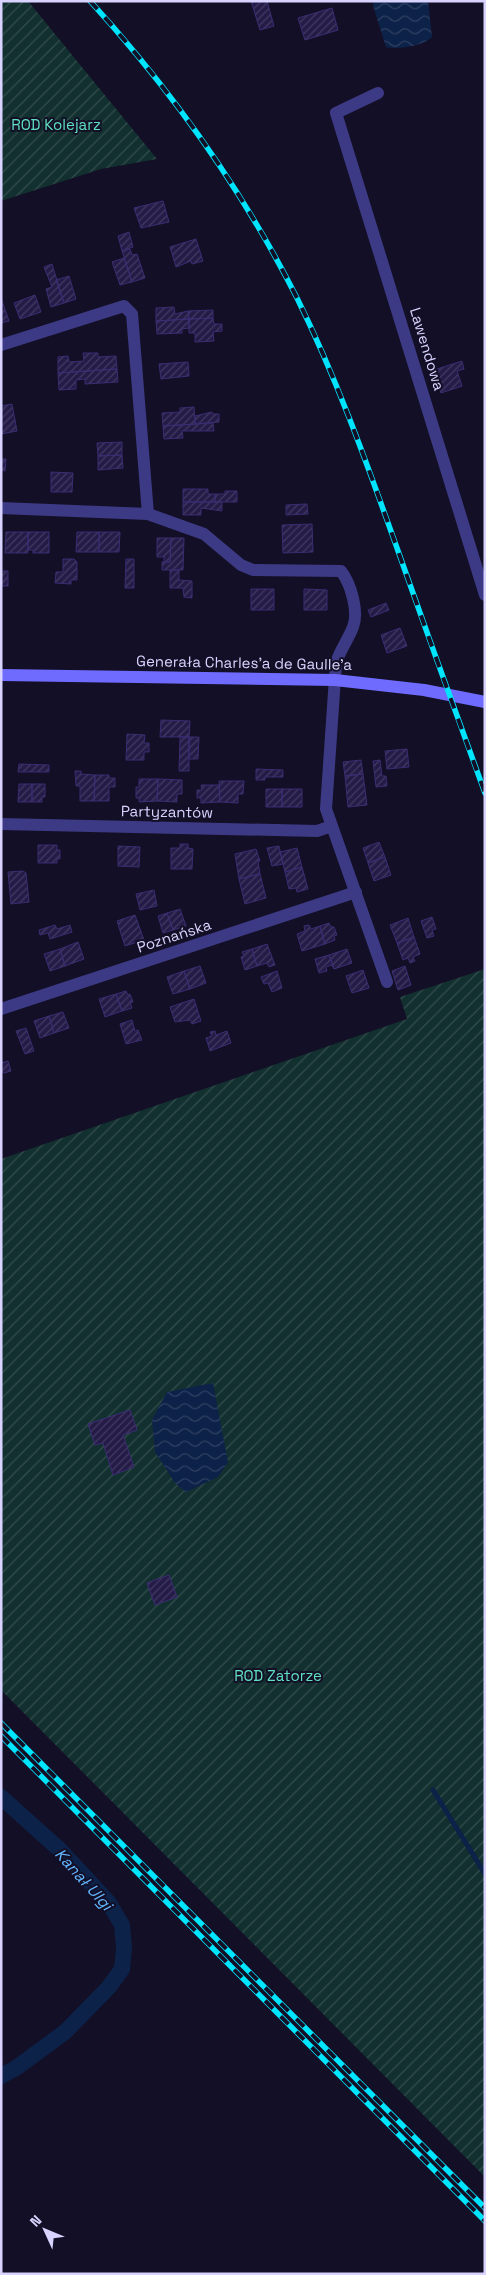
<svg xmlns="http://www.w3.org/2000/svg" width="486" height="2275" font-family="'Space Grotesk',sans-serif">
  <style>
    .garden { fill: url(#garden-furrows) }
    .water { fill: url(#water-waves) }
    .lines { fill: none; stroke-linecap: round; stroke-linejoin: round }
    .stream { stroke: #0c2248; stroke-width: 5 }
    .canal { stroke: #0c2248; stroke-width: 16 }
    .building { fill: url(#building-hatch); stroke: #3b2d73 }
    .minor { stroke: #3d3a85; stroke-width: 12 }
    .secondary { stroke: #6f6bff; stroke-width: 12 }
    .rail-casing { stroke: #00e5ff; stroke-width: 5.5 }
    .rail { stroke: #130f26; stroke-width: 4; stroke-dasharray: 11; stroke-linecap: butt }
    .labels { text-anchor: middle; stroke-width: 4; stroke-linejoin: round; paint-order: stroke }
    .park-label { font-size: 15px; fill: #5fe0c0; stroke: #130f26 }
    .street-label { font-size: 15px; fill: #d9d4ff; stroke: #130f26 }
    .water-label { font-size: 16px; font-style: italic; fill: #62b6ff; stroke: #130f26 }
  </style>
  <defs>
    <pattern id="garden-furrows" width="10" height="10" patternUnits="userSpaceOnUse" patternTransform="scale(1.25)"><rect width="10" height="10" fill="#12302f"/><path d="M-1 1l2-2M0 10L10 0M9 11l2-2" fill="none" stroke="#344d4e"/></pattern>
    <pattern id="water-waves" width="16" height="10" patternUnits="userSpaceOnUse" patternTransform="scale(1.25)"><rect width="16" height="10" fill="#0c2248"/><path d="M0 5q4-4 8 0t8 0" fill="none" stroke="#2f4163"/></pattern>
    <pattern id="building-hatch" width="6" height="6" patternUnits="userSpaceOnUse" patternTransform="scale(1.25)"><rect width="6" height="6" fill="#241b47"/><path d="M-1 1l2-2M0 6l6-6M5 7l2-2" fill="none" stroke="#433b63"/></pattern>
  </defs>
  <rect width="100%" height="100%" fill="#130f26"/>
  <!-- garden -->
  <path class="garden" d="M1,1H28L157,159L101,169L1,201Z
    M485,969V2177L1,1690V1159L407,1019L400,997Z"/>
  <!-- water -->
  <path class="water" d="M374,1H428L432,37C424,46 397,50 386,47L373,6Z
    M213,1383L228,1462L218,1477L186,1492L175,1483L155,1452L152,1420L167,1392Z"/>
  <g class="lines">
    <!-- stream -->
    <path class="stream" d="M433,1790L485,1874"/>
    <!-- canal -->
    <path class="canal" d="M1,1797L60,1850L109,1903L122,1925L124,1948L122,1969L109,1987L65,2032L16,2068L1,2076"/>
  </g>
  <!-- building -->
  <path class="building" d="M251,1H267L274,26L260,30Z
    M332,8L338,30L305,40L298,18Z
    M163,201L169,222L141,228L134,208Z
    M129,232L133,247L122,251L118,236Z
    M196,239L203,261L192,264L191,261L176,267L170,247Z
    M130,249L132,255L137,254L145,278L132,282L122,251Z
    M124,258L132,282L120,285L112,262Z
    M52,264L64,303L51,307L46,289L52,287L44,267Z
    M69,276L76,299L64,303L56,280Z
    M35,295L41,312L20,319L14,303Z
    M1,298L9,321L1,323Z
    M174,307L175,314L188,311L189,319L156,321V308Z
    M213,310V318L189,319L188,311Z
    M213,318L214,324H222V331L213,332L214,341L195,342V333H189V319Z
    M189,319V328L182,329V333L157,334L156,321Z
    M83,353H98V357L116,356L117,369L58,373V357L68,356L69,362L84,361Z
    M462,361L464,369L457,371L462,386L441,393L434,370Z
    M188,362L189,376L161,379L159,364Z
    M117,369L118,382L85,384V379L76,380V389L59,390L58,373Z
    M12,404L17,431L1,434V406Z
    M194,407L195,424L163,426L162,413L180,412V408Z
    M212,412V414H219V422L195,424V416Z
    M213,423L214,431H182L183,438L164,439L163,426Z
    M122,442V455L98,456L97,443Z
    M122,455L123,468L98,470V456Z
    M1,459H6L5,471L1,470Z
    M51,472L73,473L72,492H51Z
    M183,489H208V494H215V502H183Z
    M225,491H237V502H215V494H225Z
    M183,502H222V511L201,508V515H183Z
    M307,504L308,514L286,515V505Z
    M312,524L313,552L283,553L282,525Z
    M6,532H28V553H5Z
    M28,532H49V553H33V550H28Z
    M77,532H99V552H76Z
    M99,532H120L119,552H99Z
    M157,538H171L170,562H164V557H157Z
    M171,538H184L183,570H162V562H170Z
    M63,559H74L77,562V580H71V584L55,583L56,572H63Z
    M126,559H134V588H125Z
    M170,570H179V580L192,581V598L184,597L183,588H170Z
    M1,571H8V586H1Z
    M251,589H274V610H251Z
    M304,589L327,590V610H304Z
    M386,603L389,610L371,617L368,610Z
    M400,628L407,646L387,653L381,635Z
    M161,720L190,721L189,737H160Z
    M127,734L145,735L144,743H149V752H144V760H126Z
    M180,737H189V771H179Z
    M189,737H199L198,759H189Z
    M407,749L409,767L387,769L385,751Z
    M361,760L363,774L345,776L343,762Z
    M380,760L382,776H386L387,786L376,787L373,761Z
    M19,764L49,765V772H18Z
    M256,769L283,770V777H265V780H256Z
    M75,771H81V774L95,775L94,801H80V786H76Z
    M363,774L367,805L348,807L345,776Z
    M95,775H109V778H115V787H109V801H94Z
    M139,779H158L157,801L139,802V798H136V787H139Z
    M158,779L182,780V794H177V802L157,801Z
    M219,781H244L243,794H238V803L220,802Z
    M19,784H32V802H18Z
    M32,784H45V797H42V802H32Z
    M201,785H219L220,802L201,803V798H197V790H202Z
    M266,789H282V807H266Z
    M282,789H302V807H282Z
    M379,842L385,857L368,863L363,848Z
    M180,844H188V848L193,849L192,869H171V848H180Z
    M38,845H57V850H60V859H57V863H38Z
    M118,846L140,847L139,867L118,866Z
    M279,846L283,864L272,866L267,848Z
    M297,848L302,867L285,872L280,852Z
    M256,849L260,861H258L260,874L239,879L235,854Z
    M385,857L391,875L374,881L368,863Z
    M302,867L308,889L297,892L296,888L289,889L285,872Z
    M23,871L26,873L29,902L11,904L8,872Z
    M260,874L266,898L245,904L239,879Z
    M154,890L157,906L140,910L136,894Z
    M180,909L186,926L173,930L167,913Z
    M167,913L173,930L163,933L158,916Z
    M135,915L144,940L125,946L117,921Z
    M432,917L436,929L432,930L434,936L427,938L421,921Z
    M408,918L414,937L397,943L390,925Z
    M329,923L331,927H334L337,935L334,936L335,940L325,944L320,926Z
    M55,925L57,929L70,925L72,932L50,939L48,933L40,935L39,930Z
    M309,925L311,929L320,926L325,944L302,951L297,934L305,931L304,926Z
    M414,937L420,954L413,957L415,961L410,963L408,958L403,960L397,943Z
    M78,942L84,959L65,966L60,949Z
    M267,944L275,965L269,967L267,963L257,966L252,949Z
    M60,949L65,966L50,971L44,954Z
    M252,949L257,966L245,970L241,957L244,956L242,952Z
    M347,949L352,963L334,969L329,955Z
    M329,955L334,969L332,965L326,967L327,971L319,973L315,959Z
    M200,966L206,983L190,989L184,971Z
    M405,966L411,985L398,990L392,971Z
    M363,970L369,988L352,993L346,976Z
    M184,971L190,989L173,994L167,977Z
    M277,971L282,988L272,992L268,983L264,984L261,977Z
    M126,991L128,995L130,994L133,1002L130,1003L132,1008L122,1011L116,994Z
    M116,994L122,1011L105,1017L99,999Z
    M194,999L201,1021L192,1024L190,1020L175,1022L170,1007Z
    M63,1012L69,1028L54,1033L49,1016Z
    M49,1016L54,1033L40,1038L34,1021Z
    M132,1020L135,1031L138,1030L142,1040L126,1044L120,1024Z
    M26,1028L34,1051L25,1054L16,1031Z
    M215,1031L216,1035L227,1031L231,1043L210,1051L206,1038L212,1036L210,1032Z
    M8,1061L11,1071L4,1073L1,1071V1063Z
    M130,1410L137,1430L123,1435L134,1467L113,1475L103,1443L95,1445L88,1424Z
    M169,1575L177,1597L155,1605L147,1583Z"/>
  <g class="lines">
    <!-- minor -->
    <path class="minor" d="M378,93L336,113L485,595
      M1,345L124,306L132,314L148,514
      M1,508L148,514L204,534L241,565L253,570L341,571C351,584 359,612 353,627C348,640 340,650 336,663L326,809L387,982
      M1,824L317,831L332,826
      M1,1009L356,892"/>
    <!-- secondary -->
    <path class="secondary" d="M1,675L335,680L424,690L485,702"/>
    <defs>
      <path id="rail" d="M90,1C172,91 242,189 297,298C337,379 367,464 397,548C426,630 455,711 485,793
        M1,1723L485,2208
        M1,1736L485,2221"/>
    </defs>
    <!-- rail casing -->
    <use href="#rail" class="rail-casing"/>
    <!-- rail -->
    <use href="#rail" class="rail"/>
  </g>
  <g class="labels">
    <!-- park labels -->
    <g class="park-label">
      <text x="56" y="130">ROD Kolejarz</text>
      <text x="278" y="1681">ROD Zatorze</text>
    </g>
    <!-- street labels -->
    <g class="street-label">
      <text transform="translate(427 349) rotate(73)" y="5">Lawendowa</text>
      <text transform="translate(244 663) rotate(1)" y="5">Generała Charles'a de Gaulle'a</text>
      <text transform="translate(167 812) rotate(1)" y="5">Partyzantów</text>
      <text transform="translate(174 936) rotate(-18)" y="5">Poznańska</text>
    </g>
    <!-- water labels -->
    <g class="water-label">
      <text transform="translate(84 1879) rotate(48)" y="6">Kanał Ulgi</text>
    </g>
  </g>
  <!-- border -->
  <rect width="486" height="2275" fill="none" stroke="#d9d4ff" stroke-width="5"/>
  <!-- north arrow -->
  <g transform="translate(45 2230) rotate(314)" stroke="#130f26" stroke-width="4" paint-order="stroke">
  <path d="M0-4L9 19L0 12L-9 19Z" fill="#d9d4ff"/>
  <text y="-8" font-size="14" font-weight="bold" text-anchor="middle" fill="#d9d4ff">N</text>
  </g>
</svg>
